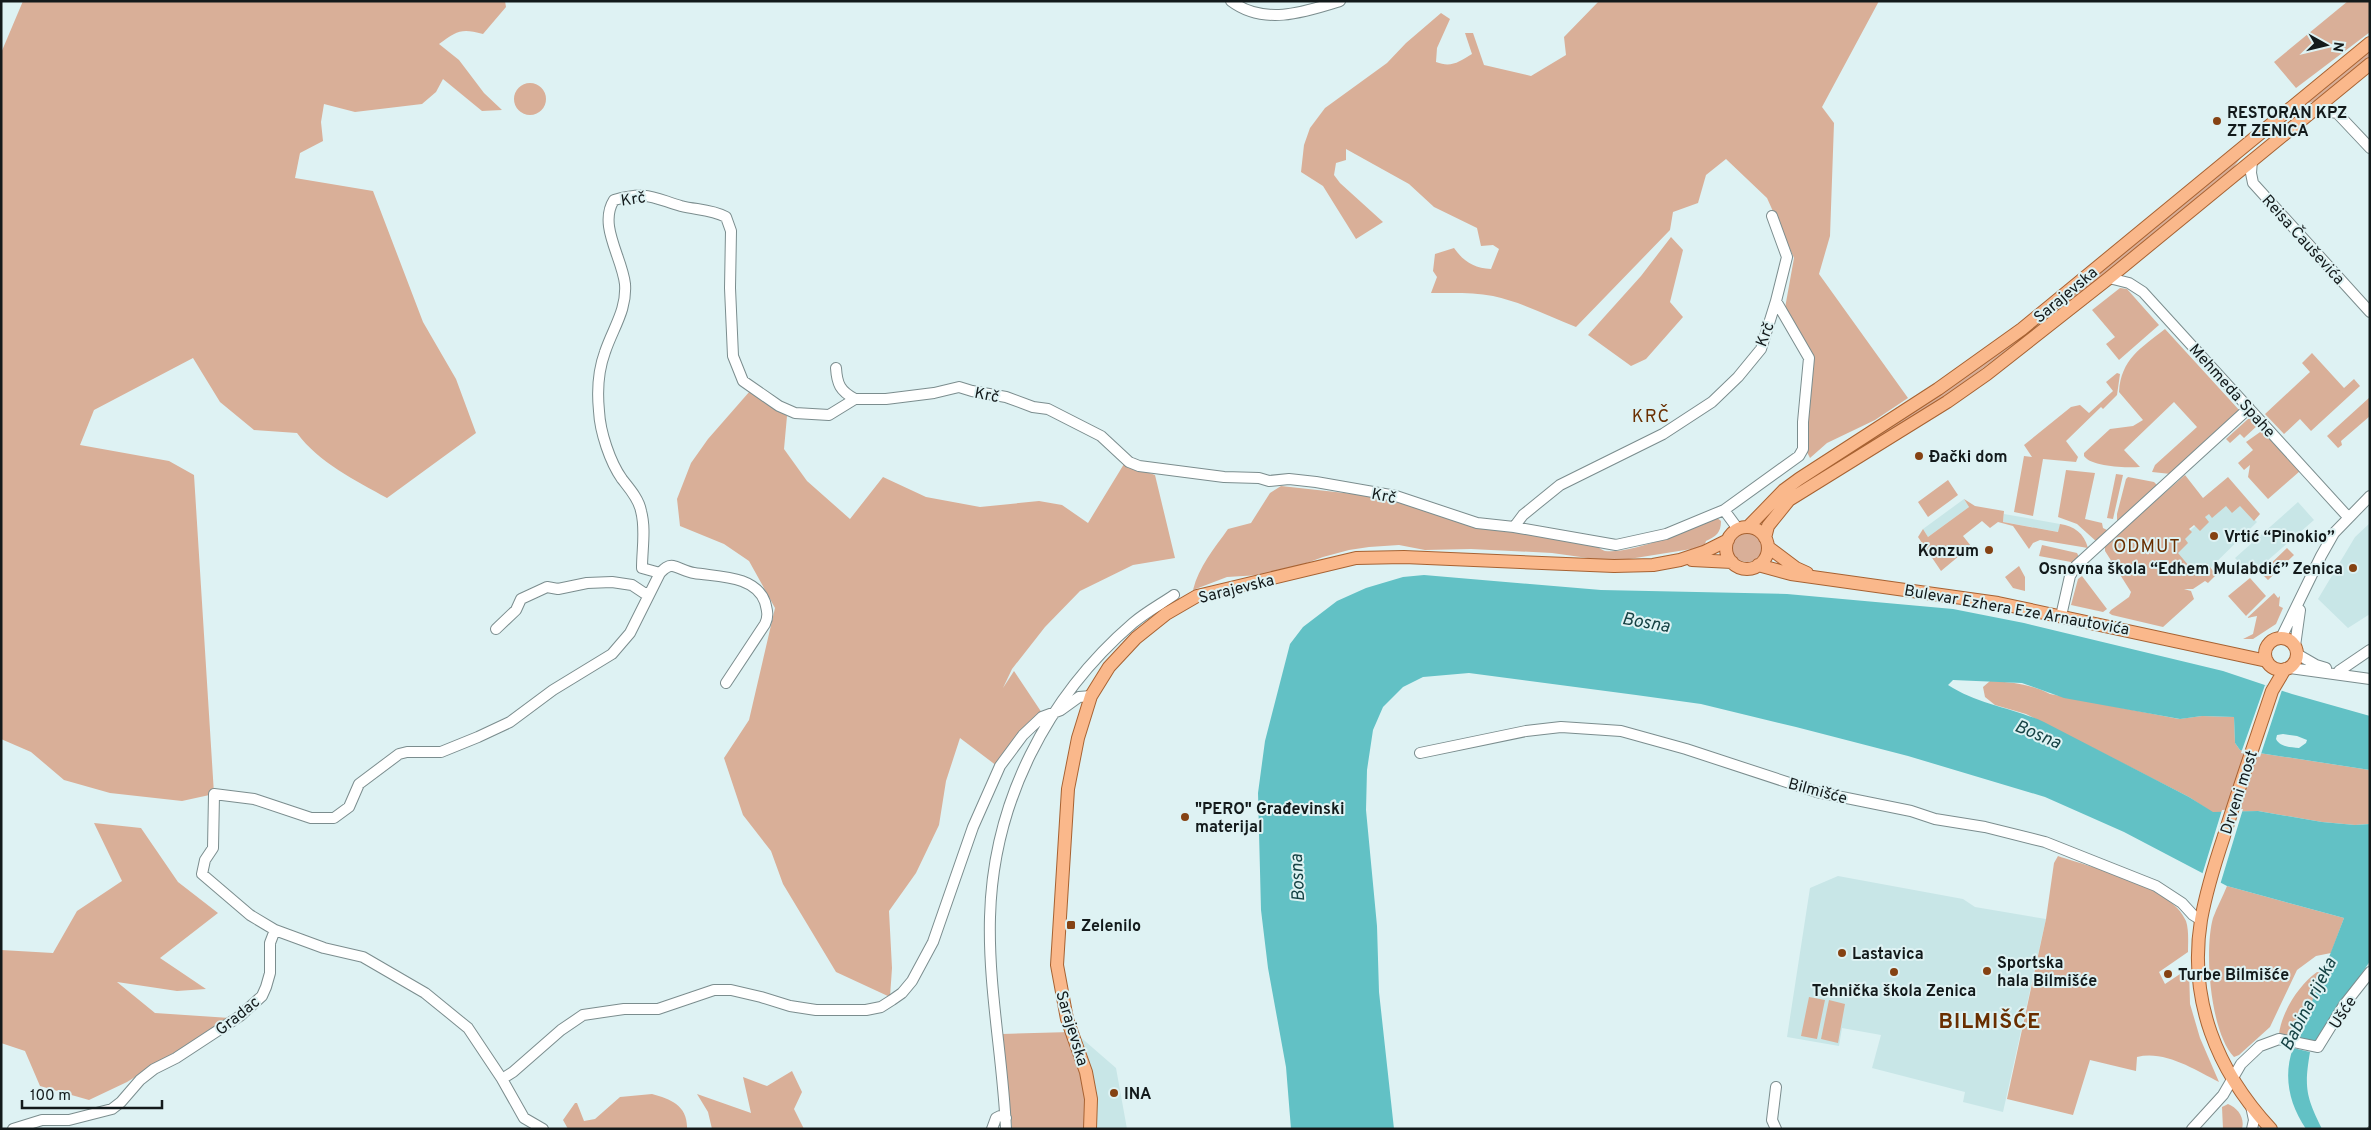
<svg xmlns="http://www.w3.org/2000/svg" width="2371" height="1130" font-family="Overpass,sans-serif">
  <style>
    .built { fill: #c8e6e7 }
    .green { fill: #d9af98 }
    .water { fill: #62c1c5; fill-rule: evenodd }
    .pier { fill: #def2f3 }
    .lines { fill: none; stroke-linecap: round; stroke-linejoin: round }
    .minor-casing { stroke: #7b8d8e; stroke-width: 12 }
    .major-casing { stroke: #a76232; stroke-width: 14 }
    .minor { stroke: #fff; stroke-width: 10 }
    .major { stroke: #fab88b; stroke-width: 12 }
    .rail-casing { stroke: #717e7f; stroke-width: 4.5 }
    .rail { stroke: #def2f3; stroke-width: 2.5; stroke-dasharray: 8; stroke-linecap: butt }
    .poi-dot { fill: #854213; stroke: #def2f3; stroke-width: 2 }
    .labels { text-anchor: middle; stroke-width: 4; stroke-linejoin: round; paint-order: stroke }
    .poi-label { font-size: 16px; font-weight: bold; fill: #131a1b; stroke: #def2f3; text-anchor: start }
    .street-label { font-size: 16px; fill: #131a1b; stroke: #def2f3 }
    .neighbourhood-label { font-size: 18px; letter-spacing: 1px; fill: #692e00; stroke: #def2f3 }
    .water-label { font-size: 18px; font-style: italic; fill: #164244; stroke: #def2f3 }
    .district-label { font-size: 21px; font-weight: bold; letter-spacing: 1px; fill: #692e00; stroke: #def2f3 }
  </style>
  <rect width="100%" height="100%" fill="#def2f3"/>
  <!-- built -->
  <path class="built" d="M2229,495L2257,522L2197,581L2169,550Z
    M1964,499L1969,507L1928,537L1923,529Z
    M2298,502L2314,520L2251,575L2235,558Z
    M2004,514L2060,524L2059,532L2003,522Z
    M2370,523V614L2348,628L2318,599L2355,537Z
    M1838,876L1963,899L1975,907L2046,919L2003,1112L1963,1102L1965,1092L1872,1068L1881,1035L1842,1028L1839,1046L1787,1037L1810,888Z
    M1078,1035L1116,1068L1127,1129H1095Z"/>
  <!-- green -->
  <path class="green" d="M23,1H505L506,7L483,34C461,28 457,31 439,44L459,60L484,93L502,110L482,111L443,79L436,92L422,104L355,112L324,104L321,122L323,141L300,153L295,178L373,191L423,322L456,379L476,433L387,498C355,480 319,463 297,433L254,430L220,402L193,358L94,410L80,445L169,461L194,475L214,794L182,801L110,793L64,780L31,752L1,739V53Z
    M1599,1H1879L1822,107L1834,123L1830,236L1819,274L1908,398L1875,420L1827,443L1810,458L1807,452L1805,428L1811,357L1785,308L1794,258L1767,198L1726,159L1706,175L1698,203L1673,212L1670,230L1576,327C1549,316 1521,302 1493,296C1473,292 1452,293 1431,293L1437,277L1433,271L1435,254L1454,248C1464,262 1474,268 1491,269L1499,249L1493,245L1481,246L1477,228L1434,207L1409,184L1346,149V160L1336,163L1334,175L1340,183L1383,222L1356,239L1323,186L1301,172L1304,145L1310,128L1325,108L1387,63L1406,43L1441,13L1450,19L1437,48L1436,62C1451,68 1459,62 1472,54L1465,33H1473L1484,65L1531,76L1566,55L1564,37Z
    M2348,1H2370V32L2296,88L2274,62Z
    M2370,50V57C2356,69 2325,101 2308,103L2309,99Z
    M514 99a16 16 0 1 1 32 0a16 16 0 1 1-32 0Z
    M2282,121L2283,123L2242,156L2230,172L2071,301L2064,303L2067,297Z
    M1671,237L1683,250L1670,302L1683,317L1646,359L1631,366L1588,335L1641,276Z
    M2120,288L2127,289L2159,325L2119,360L2106,344L2115,337L2092,310Z
    M2165,329L2240,411L2171,474L2152,472L2155,465L2197,427L2174,402L2124,450L2140,467C2128,468 2091,467 2084,456V453L2110,429L2133,426L2143,420L2119,392C2121,359 2141,348 2165,329Z
    M2021,336L2022,338L1948,395L1785,494Z
    M2312,353L2344,388L2354,379L2360,386L2311,431L2300,419L2284,434L2265,414L2310,372L2302,363Z
    M2117,373L2120,374L2117,395L2103,409L2101,407L2066,441L2078,457L2076,462L2043,459L2033,516L2014,512L2024,456L2032,457L2024,445L2071,407L2080,405L2089,413L2113,391L2106,382Z
    M750,391L787,416L784,449L807,481L850,519L883,477L926,497L980,507L1039,501L1062,505L1088,523L1124,464L1155,475L1175,558L1133,565L1080,591L1045,627L1012,669L1003,688L1014,671L1042,713L997,766L960,738L946,781L939,825L916,873L889,911L892,968L890,997L836,972L783,884L771,851L743,815L724,758L749,720L775,608L749,561L724,544L680,526L677,499L691,463L708,439Z
    M2370,397V416L2341,441L2342,445L2338,448L2327,436Z
    M2248,419H2252L2258,425L2244,438L2240,434L2230,443L2226,439Z
    M2263,430L2300,471L2268,499L2248,477L2250,465L2244,470L2238,463L2253,450L2246,442Z
    M2066,470L2095,473L2085,519L2102,523L2103,528L2109,531L2097,542L2077,524L2058,517Z
    M2116,474L2123,475L2113,519L2107,518Z
    M2185,475L2203,498L2228,477L2260,514L2254,521L2240,506L2232,513L2226,506L2212,518L2209,514L2205,517L2209,522L2200,531L2194,525L2189,529L2192,532L2185,539L2188,543L2178,553L2195,573L2207,563L2216,575L2208,583L2205,581L2193,589H2184L2191,591L2194,599L2163,627L2112,615L2109,613L2111,610L2129,597L2131,592L2105,551V545Z
    M2128,477L2154,482L2159,487L2120,522L2117,520V514L2126,479Z
    M1948,480L1958,495L1928,517L1918,502Z
    M1281,486L1372,496L1402,502L1475,526L1595,545C1598,547 1602,550 1605,551C1635,554 1688,529 1716,517L1721,521C1721,533 1716,536 1706,541L1704,547L1629,559H1595L1552,553L1471,549L1425,550L1399,545L1369,547L1349,550L1323,557L1277,574L1227,577L1193,590C1199,566 1214,549 1228,529L1251,523L1270,493Z
    M1964,499L1975,506L2004,511L2003,522L2058,532L2060,524C2074,526 2084,533 2088,548L2040,540L2033,543L2029,549L2013,526L1998,522L1990,528L1982,521L1963,536L1971,546L1941,571L1918,537L1923,529L1928,537L1969,507Z
    M1732 547a15 15 0 1 1 30 0a15 15 0 1 1-30 0Z
    M2042,545L2077,553L2079,557L2069,572L2071,562L2039,556Z
    M2287,548L2294,555L2268,580L2261,573Z
    M2019,566L2025,577V591L2013,588L2005,577Z
    M2082,576L2107,609L2103,612L2071,605L2078,579Z
    M2250,578L2266,596L2246,616L2228,596Z
    M2274,593L2278,598L2280,596L2279,606L2283,608L2276,624L2253,639H2243L2253,634L2257,616L2247,618Z
    M1990,681C2012,682 2030,684 2050,694L2179,719L2202,716L2234,717L2235,743L2240,750L2370,770V824L2355,825L2322,822L2258,811L2213,813L2189,797L2026,714L1995,705L1985,697L1983,687Z
    M94,823L141,828L178,882L218,913L160,958L206,989L177,991L117,982L155,1013L230,1018L127,1082L89,1100L40,1086L25,1051L1,1043V950L53,953L77,911L122,881Z
    M2058,856C2092,868 2171,885 2186,921C2189,930 2188,943 2188,952L2159,972L2165,984L2189,968L2190,1004L2200,1038L2219,1082C2195,1070 2165,1050 2137,1057L2136,1071L2090,1060L2073,1115L2007,1099L2046,919L2054,863Z
    M2227,886L2344,918L2331,953L2316,956L2297,970L2270,1027L2239,1055L2234,1057C2210,1032 2204,950 2213,918C2217,907 2223,896 2227,886Z
    M2317,972L2324,973L2298,1038L2279,1034C2282,1011 2299,985 2317,972Z
    M1809,997L1825,1000L1817,1039L1801,1036Z
    M1829,1000L1845,1004L1838,1043L1821,1039Z
    M1071,1032L1086,1093V1129H1012L1002,1034Z
    M792,1071L802,1092L794,1109L804,1129H712L708,1112L697,1094L751,1113L743,1077L767,1086Z
    M652,1094C671,1099 688,1106 687,1129H568L563,1120L575,1103H577L584,1121L595,1119L620,1097Z
    M2228,1104C2238,1108 2245,1118 2242,1129H2223L2222,1107Z"/>
  <!-- water -->
  <path class="water" d="M1424,575L1601,590L1787,594L1953,609L2024,623L2223,671L2292,694L2370,716V770L2240,750L2235,743L2234,717L2202,716L2180,719L2064,698L2022,683L1953,680L1948,685C1977,704 2013,708 2044,722L2189,797L2213,812L2258,811L2322,822L2355,825L2370,824V961L2314,1046L2298,1038L2344,918L2227,886L2124,832L2045,797L1908,756L1796,727L1701,704L1636,695L1469,673L1423,677L1403,687L1383,707L1373,730L1367,770L1366,810L1377,926L1379,992L1394,1129H1291L1286,1067L1268,968L1261,910L1258,793L1265,741L1290,644L1303,627L1337,601L1366,588L1403,577ZM2283,734L2297,736L2307,740L2306,743L2299,748C2290,747 2280,747 2276,739L2277,735Z
    M2293,1048L2310,1052C2304,1088 2306,1096 2322,1129H2306C2289,1104 2283,1076 2293,1048Z"/>
  <!-- pier -->
  <path class="pier" d="M2265,685L2282,690L2260,757L2241,753Z
    M2243,809L2220,885L2202,875L2222,810Z"/>
  <g class="lines">
    <defs>
      <path id="minor" d="M1231,1C1264,26 1305,12 1340,1
        M2314,109L2337,113L2370,148
        M2252,160L2251,173L2253,183L2370,312
        M1772,216L1787,257L1776,301
        M2109,278L2129,283L2143,292L2348,517
        M836,368C837,384 840,391 855,399
        M1724,510L1738,529
        M660,573L642,568C642,549 646,529 641,511C639,499 629,488 622,479C610,462 600,432 599,411C597,391 598,371 605,352C613,328 627,310 625,284C622,257 598,225 614,200C647,191 651,197 681,206C696,210 711,209 726,217L731,231L730,288L733,356L743,381L779,406L795,413L829,415L855,399H886L934,393L959,387L972,391L1006,397L1033,407L1048,409L1101,436L1129,462L1139,466L1224,477L1259,478L1269,481L1289,479L1316,482L1396,496L1477,523L1514,527L1616,545L1666,534L1724,510L1799,456L1803,449V422L1809,358L1776,301L1761,349L1738,377L1712,402L1663,434L1560,485L1523,515L1514,527
        M2061,616L2070,576L2076,566L2249,408
        M496,629L516,610L521,599L547,587L558,589L587,583L612,582L632,585L644,593H649
        M2281,638L2321,556L2334,533L2370,496
        M2295,646L2300,610
        M2297,654L2316,665L2326,668
        M2290,668L2370,679
        M2339,671L2370,650
        M1420,753L1526,731L1561,727L1621,731L1686,749L1817,792L1911,811L1935,819L1985,827L2045,842L2156,886L2182,903L2193,915L2201,920
        M275,930L250,915L202,874L205,860L213,848L214,794L254,799L311,818H334L349,807L359,784L399,754L407,752H441L478,737L510,722L553,690L612,654L630,633L660,573C663,570 667,565 673,566C678,567 687,572 694,573C718,577 755,575 765,602C767,610 769,616 765,624L726,683
        M1776,1087L1772,1120L1776,1129
        M2251,1106L2254,1120L2252,1129
        M13,1129L42,1120H69L112,1109L121,1102L140,1080L154,1069L176,1058L240,1016L262,996L266,987L270,973V943L275,930L324,948L363,957L425,993L468,1028L502,1079
        M543,1129L524,1118L502,1079L513,1072L561,1030L583,1015L624,1009H658L714,990H731L761,997L790,1006L816,1010H866L881,1007L892,1000L902,993L912,981L933,942L973,827L1000,766L1023,735L1042,717L1061,710L1079,697L1091,696
        M992,1129L996,1118L1000,1116L1006,1118
        M1006,1129C1003,1058 988,988 990,917C993,802 1047,697 1133,623C1146,612 1161,604 1174,595
        M2192,1129L2223,1095L2241,1064L2260,1046L2279,1039L2318,1047L2344,1005L2370,972"/>
      <path id="major" d="M1748,527L1784,490L1799,479L1938,389L2022,329L2370,43
        M1726 548a21 21 0 1 1 42 0a21 21 0 1 1-42 0Z
        M1765,538L1768,526L1789,500L1947,402L1987,374L2109,278L2370,64
        M1768,547L1796,568L1807,573
        M1692,560L1732,562
        M1758,565L1791,574L1998,603L2267,661
        M2265 654a16 16 0 1 1 32 0a16 16 0 1 1-32 0Z
        M1090,1129L1091,1099L1086,1072L1067,1019L1057,965L1068,789L1078,738L1091,696L1109,667L1136,638L1166,614L1197,596L1356,558L1404,557L1614,566L1653,565L1680,560L1704,552L1728,540
        M2271,1129C2217,1071 2188,1000 2201,920C2206,892 2215,863 2224,836C2239,787 2256,739 2272,691L2285,669"/>
    </defs>
    <!-- minor casing -->
    <use href="#minor" class="minor-casing"/>
    <!-- major casing -->
    <use href="#major" class="major-casing"/>
    <!-- minor -->
    <use href="#minor" class="minor"/>
    <!-- major -->
    <use href="#major" class="major"/>
    <defs>
      <path id="rail" d="M2369,1129L2370,1128"/>
    </defs>
    <!-- rail casing -->
    <use href="#rail" class="rail-casing"/>
    <!-- rail -->
    <use href="#rail" class="rail"/>
  </g>
  <!-- markers -->
  <g class="poi-dot">
    <circle cx="2217" cy="121" r="5"/>
    <circle cx="1919" cy="456" r="5"/>
    <circle cx="2214" cy="536" r="5"/>
    <circle cx="1989" cy="550" r="5"/>
    <circle cx="2353" cy="568" r="5"/>
    <circle cx="1185" cy="817" r="5"/>
    <rect x="1066" y="920" width="10" height="10" rx="2.5"/>
    <circle cx="1842" cy="953" r="5"/>
    <circle cx="1987" cy="971" r="5"/>
    <circle cx="1894" cy="972" r="5"/>
    <circle cx="2168" cy="974" r="5"/>
    <circle cx="1114" cy="1093" r="5"/>
  </g>
  <g class="labels">
    <!-- poi labels -->
    <g class="poi-label">
      <text x="2227" y="118">RESTORAN KPZ<tspan x="2227" dy="18">ZT ZENICA</tspan></text>
      <text x="1929" y="462">Đački dom</text>
      <text x="2224" y="542">Vrtić “Pinokio”</text>
      <text x="1979" y="556" text-anchor="end">Konzum</text>
      <text x="2343" y="574" text-anchor="end">Osnovna škola “Edhem Mulabdić” Zenica</text>
      <text x="1195" y="814">"PERO" Građevinski<tspan x="1195" dy="18">materijal</tspan></text>
      <text x="1081" y="931">Zelenilo</text>
      <text x="1852" y="959">Lastavica</text>
      <text x="1997" y="968">Sportska<tspan x="1997" dy="18">hala Bilmišće</tspan></text>
      <text x="2178" y="980">Turbe Bilmišće</text>
      <text x="1894" y="996" text-anchor="middle">Tehnička škola Zenica</text>
      <text x="1124" y="1099">INA</text>
    </g>
    <!-- street labels -->
    <g class="street-label">
      <text transform="translate(633 198) rotate(-8)" y="6">Krč</text>
      <text transform="translate(2304 239) rotate(48)" y="6">Reisa Čauševića</text>
      <text transform="translate(2065 294) rotate(-40)" y="6">Sarajevska</text>
      <text transform="translate(1764 334) rotate(-69)" y="6">Krč</text>
      <text transform="translate(2233 390) rotate(48)" y="6">Mehmeda Spahe</text>
      <text transform="translate(987 394) rotate(11)" y="6">Krč</text>
      <text transform="translate(1384 495) rotate(11)" y="6">Krč</text>
      <text transform="translate(1236 588) rotate(-14)" y="6">Sarajevska</text>
      <text transform="translate(2017 609) rotate(10)" y="6">Bulevar Ezhera Eze Arnautovića</text>
      <text transform="translate(1818 790) rotate(15)" y="6">Bilmišće</text>
      <text transform="translate(2238 792) rotate(-72)" y="6">Drveni most</text>
      <text transform="translate(2342 1012) rotate(-57)" y="6">Ušće</text>
      <text transform="translate(237 1015) rotate(-39)" y="6">Gradac</text>
      <text transform="translate(1073 1028) rotate(73)" y="6">Sarajevska</text>
    </g>
    <!-- neighbourhood labels -->
    <g class="neighbourhood-label">
      <text x="1651" y="422">KRČ</text>
      <text x="2147" y="552">ODMUT</text>
    </g>
    <!-- water labels -->
    <g class="water-label">
      <text transform="translate(1646 622) rotate(10)" y="6">Bosna</text>
      <text transform="translate(2038 734) rotate(23)" y="6">Bosna</text>
      <text transform="translate(1297 878) rotate(-93)" y="6">Bosna</text>
      <text transform="translate(2308 1004) rotate(-63)" y="6">Babina rijeka</text>
    </g>
    <!-- district labels -->
    <g class="district-label">
      <text x="1990" y="1028">BILMIŠĆE</text>
    </g>
  </g>
  <!-- border -->
  <rect width="2371" height="1130" fill="none" stroke="#131a1b" stroke-width="5"/>
  <!-- north arrow -->
  <g transform="translate(2326 45) rotate(98)" stroke="#def2f3" stroke-width="4" paint-order="stroke">
  <path d="M0-4L9 19L0 12L-9 19Z" fill="#131a1b"/>
  <text y="-8" font-size="14" font-weight="bold" text-anchor="middle" fill="#131a1b">N</text>
  </g>
  <!-- scale -->
  <path d="M22 1100v8h140v-8" fill="none" stroke="#131a1b" stroke-width="2.5"/>
  <text x="30" y="1100" font-size="15" fill="#131a1b" stroke="#def2f3" stroke-width="4" paint-order="stroke">100 m</text>
</svg>
